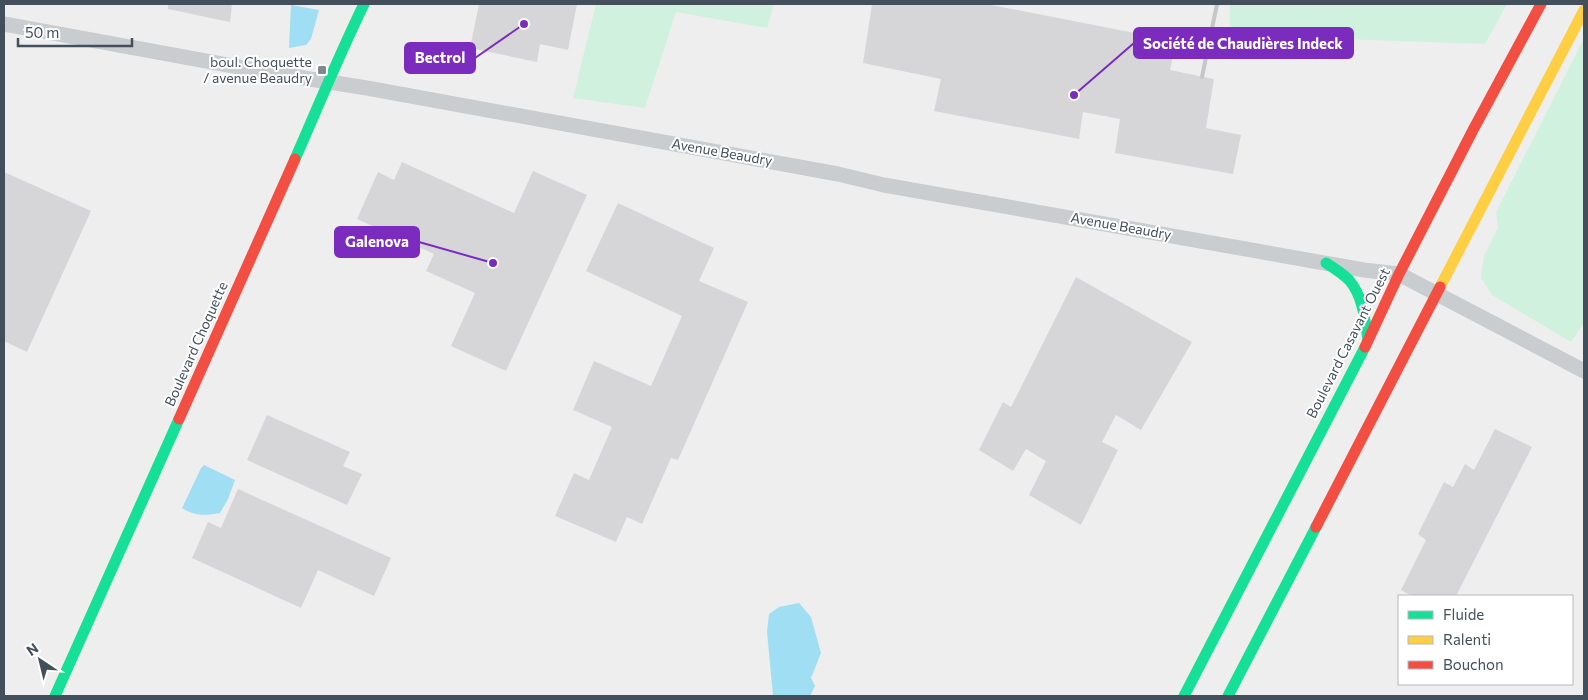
<svg xmlns="http://www.w3.org/2000/svg" width="1588" height="700" font-family="Commissioner,sans-serif">
  <style>
    .green { fill: #d0f1de }
    .water { fill: #a0dff3 }
    .building { fill: #d6d6d9 }
    .lines { fill: none; stroke-linecap: round; stroke-linejoin: round }
    .street { stroke: #cacdcf; stroke-width: 15 }
    .fast { stroke: #16e098; stroke-width: 11 }
    .slow { stroke: #ffcf43; stroke-width: 11 }
    .jam { stroke: #f24e42; stroke-width: 11 }
    .rail { stroke: #c4c6c8; stroke-width: 4 }
    .poi-dot { fill: #7f878f; stroke: #fff; stroke-width: 2 }
    .labels { text-anchor: middle; stroke-width: 4; stroke-linejoin: round; paint-order: stroke }
    .poi-label { font-size: 14px; fill: #43505c; stroke: #fff; text-anchor: end }
    .street-label { font-size: 14px; fill: #43505c; stroke: #fff }
    .leader { fill: none; stroke: #7b2cbf; stroke-width: 2 }
    .callout-dot { fill: #7b2cbf; stroke: #fff; stroke-width: 2 }
    .callout { fill: #7b2cbf; stroke: #7b2cbf; stroke-width: 2 }
    .callout-label { font-size: 15px; text-anchor: middle; font-weight: bold; fill: #fff }
  </style>
  <rect width="100%" height="100%" fill="#efeeee"/>
  <!-- green -->
  <path class="green" d="M596,4H774L767,28L676,12L645,108L573,98Z
    M1230,4H1507L1485,44L1283,37L1230,26Z
    M1584,38V323L1571,342L1492,295L1481,278L1484,256L1498,228L1496,212Z"/>
  <!-- water -->
  <path class="water" d="M291,5L319,10L311,39L306,45L289,48Z
    M204,465L235,480L228,499L220,513C206,516 194,516 182,508L201,468Z
    M799,603L811,617L821,653L811,678L815,686L810,696H773L767,632L769,614L779,607Z"/>
  <!-- building -->
  <path class="building" d="M168,4H232L230,22L168,9Z
    M479,4H577L568,50L540,44L537,62L470,48Z
    M872,4H986L1176,41L1170,70L1214,79L1206,128L1241,135L1233,174L1115,153L1120,119L1083,112L1079,139L934,111L941,79L863,63Z
    M402,162L514,213L533,171L587,195L506,371L451,346L475,293L426,271L434,254L357,219L378,172L394,180Z
    M4,172L91,211L27,352L4,341Z
    M618,203L714,248L699,281L748,302L678,460L671,458L642,524L627,517L616,542L555,516L574,473L589,480L612,427L573,410L594,361L651,386L682,316L586,271Z
    M1076,277L1192,342L1141,430L1116,415L1102,442L1118,450L1081,525L1029,495L1046,461L1026,449L1013,471L979,450L1003,402L1011,407Z
    M267,415L350,452L343,466L362,474L347,505L247,460Z
    M1495,429L1532,447L1456,596H1412L1401,590L1426,540L1418,534L1444,482L1453,487L1465,464L1474,470Z
    M238,489L391,558L374,596L318,570L301,608L192,558L208,522L221,528Z"/>
  <g class="lines">
    <!-- street -->
    <path class="street" d="M4,24L272,73L367,88L838,174L884,185L1364,270L1399,274L1584,371"/>
    <!-- fast -->
    <path class="fast" d="M295,159C318,107 339,55 364,4
      M1326,263C1334,268 1342,273 1349,280C1363,296 1365,320 1368,340
      M55,696L179,419
      M1184,696L1365,347
      M1228,696L1316,527"/>
    <!-- slow -->
    <path class="slow" d="M1440,287L1584,10"/>
    <!-- jam -->
    <path class="jam" d="M1365,347L1399,274L1473,130L1541,4
      M179,419L295,159
      M1316,527L1440,287"/>
    <!-- rail -->
    <path class="rail" d="M1202,77L1217,4"/>
  </g>
  <!-- markers -->
  <rect class="poi-dot" x="317" y="65" width="10" height="10" rx="2.5"/>
  <g class="labels">
    <!-- poi labels -->
    <g class="poi-label">
      <text x="312" y="67">boul. Choquette<tspan x="312" dy="16">/ avenue Beaudry</tspan></text>
    </g>
    <!-- street labels -->
    <g class="street-label">
      <text transform="translate(722 152) rotate(10)" y="5">Avenue Beaudry</text>
      <text transform="translate(1121 226) rotate(10)" y="5">Avenue Beaudry</text>
      <text transform="translate(1348 343) rotate(-63)" y="5">Boulevard Casavant Ouest</text>
      <text transform="translate(196 344) rotate(-66)" y="5">Boulevard Choquette</text>
    </g>
  </g>
  <!-- callouts -->
  <path class="leader" d="M1074 95L1134 43M524 24L475 58M493 263L419 242"/>
  <g class="callout-dot">
    <circle cx="1074" cy="95" r="5"/>
    <circle cx="524" cy="24" r="5"/>
    <circle cx="493" cy="263" r="5"/>
  </g>
  <g class="callout">
    <rect x="1134" y="28" width="219" height="30" rx="5"/>
    <rect x="405" y="43" width="70" height="30" rx="5"/>
    <rect x="335" y="227" width="84" height="30" rx="5"/>
  </g>
  <g class="callout-label">
    <text x="1243" y="49">Société de Chaudières Indeck</text>
    <text x="440" y="63">Bectrol</text>
    <text x="377" y="247">Galenova</text>
  </g>
  <!-- border -->
  <rect width="1588" height="700" fill="none" stroke="#43505c" stroke-width="10"/>
  <!-- legend -->
  <rect x="1398" y="595" width="175" height="90" fill="#ffffff" stroke="#b4b9be"/>
  <rect x="1408" y="611" width="25" height="8" fill="#16e098" stroke="#b4b9be"/>
  <text x="1443" y="620" font-size="15" fill="#43505c">Fluide</text>
  <rect x="1408" y="636" width="25" height="8" fill="#ffcf43" stroke="#b4b9be"/>
  <text x="1443" y="645" font-size="15" fill="#43505c">Ralenti</text>
  <rect x="1408" y="661" width="25" height="8" fill="#f24e42" stroke="#b4b9be"/>
  <text x="1443" y="670" font-size="15" fill="#43505c">Bouchon</text>
  <!-- north arrow -->
  <g transform="translate(40 660) rotate(325)" stroke="#ffffff" stroke-width="4" paint-order="stroke">
  <path d="M0-4L9 19L0 12L-9 19Z" fill="#43505c"/>
  <text y="-8" font-size="14" font-weight="bold" text-anchor="middle" fill="#43505c">N</text>
  </g>
  <!-- scale -->
  <path d="M18 38v8h114v-8" fill="none" stroke="#43505c" stroke-width="2.5"/>
  <text x="25" y="38" font-size="15" fill="#43505c" stroke="#ffffff" stroke-width="4" paint-order="stroke">50 m</text>
</svg>
